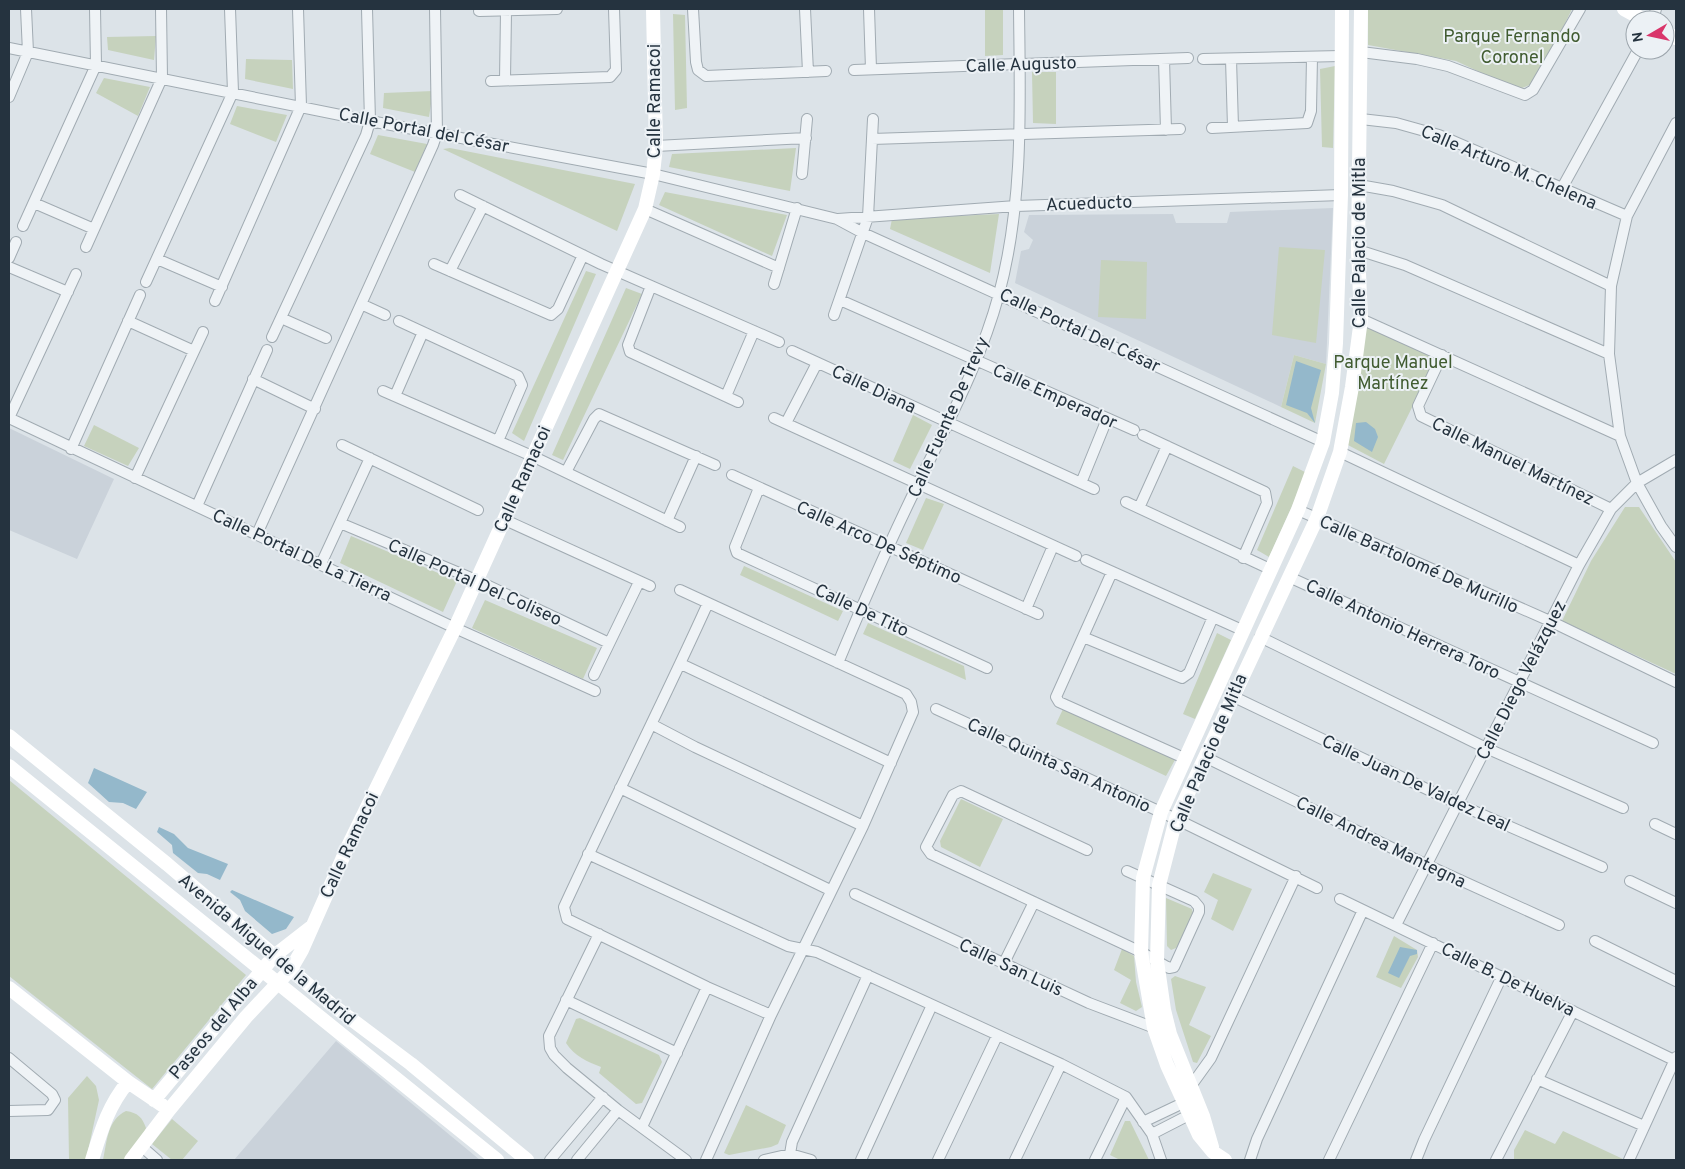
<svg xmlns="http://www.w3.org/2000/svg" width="1685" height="1169" font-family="Overpass,sans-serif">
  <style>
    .built { fill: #cad2da }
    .green { fill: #c6d2bd }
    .water { fill: #94b8cb }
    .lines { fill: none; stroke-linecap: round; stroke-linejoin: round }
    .street-casing { stroke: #a1abb2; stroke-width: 12 }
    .street { stroke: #eff3f6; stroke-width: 10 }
    .secondary { stroke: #fff; stroke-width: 14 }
    .labels { text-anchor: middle; stroke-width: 4; stroke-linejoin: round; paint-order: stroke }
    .park-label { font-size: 18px; fill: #415c31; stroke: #ecf1f5 }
    .street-label { font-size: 18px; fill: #25333f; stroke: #ecf1f5 }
  </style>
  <rect width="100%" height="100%" fill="#dce3e8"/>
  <!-- built -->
  <path class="built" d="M1333,208L1326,364L1294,355L1281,407L1015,283L1021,251L1029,249L1033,240L1024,232L1029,215L1173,214L1176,223H1227L1230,212Z
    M9,428L114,479L77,559L9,530Z
    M336,1041L480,1160H234Z"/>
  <!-- green -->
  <path class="green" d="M985,9H1003V55L985,56Z
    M1368,9H1572L1539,76L1532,84L1522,88L1512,87L1456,61L1368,45Z
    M673,14L685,15L687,108L675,110Z
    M156,36L154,60L108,50L107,37Z
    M246,59L292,60L293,89L245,79Z
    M1335,66L1333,148L1322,147L1320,69Z
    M1032,72H1056V124L1033,123Z
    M104,78L150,87L138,116L96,93Z
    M433,91L429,117L383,108L384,93Z
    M237,106L287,115L276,142L230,124Z
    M378,135L427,144L415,172L370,154Z
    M450,148L635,184L617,231L443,149Z
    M796,148L790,191L669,167L672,154Z
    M665,192L787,215L772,256L659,205Z
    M999,214L990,273L890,229L892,219Z
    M1279,247L1325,250L1316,343L1272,335Z
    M1101,260L1147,262L1146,319L1098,317Z
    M586,271L596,274L524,441L512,433Z
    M626,288L642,294L563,460L552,455Z
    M1367,325L1437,357L1384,464L1346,444Z
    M1294,355L1326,364L1315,423L1281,407Z
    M913,415L932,425L910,469L893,461Z
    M94,425L139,448L128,466L84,446Z
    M1293,466L1307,473L1269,557L1257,550Z
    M926,498L944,504L923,550L906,543Z
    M1625,507H1639L1676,562V674L1562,621L1591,561Z
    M351,536L457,581L443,612L340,563Z
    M744,566L843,611L838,621L740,575Z
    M485,600L597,648L583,679L472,628Z
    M868,623L964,666L966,680L863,634Z
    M1217,633L1231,640L1195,719L1183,714Z
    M1063,709L1176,758L1166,776L1056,724Z
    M9,780L246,975L152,1089L9,976Z
    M961,799L1003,819L980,867L941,847L940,841Z
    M1213,873L1252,889L1233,931L1211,919L1218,900L1204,892Z
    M1166,898L1192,909L1194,917L1176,948L1171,950L1167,946Z
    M1394,936L1417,950L1418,957L1401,988L1376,977Z
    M1122,949L1134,956L1136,982L1142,1007L1136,1011L1120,1003L1131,980L1114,970Z
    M1175,976L1206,987L1189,1025L1211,1036L1197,1063L1193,1062L1176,1010L1171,979Z
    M580,1018L659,1055L662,1062L642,1103L636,1104L599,1073L601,1067C588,1062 574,1056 566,1043L576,1019Z
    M87,1076L96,1086L99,1100L86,1160H69L68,1098Z
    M746,1105L786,1125L778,1144L771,1147L729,1155L724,1153Z
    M126,1111C138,1113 142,1117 146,1128L141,1140L125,1160H103C107,1142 107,1120 126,1111Z
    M172,1119L198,1141L182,1160H172L152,1144Z
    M1125,1121H1130L1149,1160H1120L1110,1155Z
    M1525,1130L1555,1144L1563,1131L1623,1159L1514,1160V1150Z"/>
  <!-- water -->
  <path class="water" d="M1296,361L1321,370L1311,408L1315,423L1307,413L1286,405Z
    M1366,422L1375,429L1378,437L1372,452L1354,441L1356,423Z
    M94,768L147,792L136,809L123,803L109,802L88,783Z
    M159,827L174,834L188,848L228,864L220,880L207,874L198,873L173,853L172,845L157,832Z
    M232,890L294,917L286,929L272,934L245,911L240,900L230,892Z
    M1400,947L1417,950V954L1410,956L1399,978L1388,973Z"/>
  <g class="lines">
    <defs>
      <path id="street" d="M693,9L696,62L698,70L706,76L826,71
        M805,9L808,72
        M869,9L871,69
        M479,11L557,9
        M1653,20L1656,9
        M9,48L370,121L653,174L837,219L863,233L1323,442
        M1361,52L1417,59L1448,66L1525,95L1533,90L1580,9
        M1164,59L1166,130
        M1203,59L1341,56
        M1231,59L1233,127
        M854,70L1188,58
        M505,80L506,11
        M491,81L610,77L616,70L614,9
        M9,97L28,52L26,9
        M1361,119L1396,123L1439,135L1627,216
        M1676,123L1627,216L1611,286L1609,354L1620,436L1637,483L1661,526L1676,547
        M1212,128L1307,123L1311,111L1312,57
        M872,139L1180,129
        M656,146L806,138
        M802,174L807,119
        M1359,185L1393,191L1442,205L1611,286
        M1562,188L1638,50
        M460,195L601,264L779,342
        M34,203L94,229
        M645,209L779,268
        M838,219L1016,206L1341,195
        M23,226L96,65L95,9
        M86,247L162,78L161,9
        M1358,250L1405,265L1609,354
        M9,258L16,242
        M157,259L222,287
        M434,264L551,315L558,309L583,255
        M9,267L68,292
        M450,271L483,206
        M146,282L233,92L230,9
        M774,284L797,208
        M651,286L628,345L630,352L738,402
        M840,300L1134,430
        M215,301L301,106L298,9
        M361,304L385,315
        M834,315L868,217L873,119
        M281,318L326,338
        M1361,319L1620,436
        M128,321L194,351
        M399,321L518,376L522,385L498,441
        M272,337L366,135L370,121L367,9
        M792,351L1094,489
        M1442,355L1418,406L1421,416L1611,509
        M253,379L315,409
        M383,391L532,456L680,527
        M395,396L423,332
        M726,396L754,331
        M9,418L455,628L595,691
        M9,418L76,274
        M774,418L1076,556
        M786,423L817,363
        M1143,435L1265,492L1267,503L1243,558
        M342,445L478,510
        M71,449L140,295
        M1340,452L1579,565
        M566,472L594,419L599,414L715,465
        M732,475L1038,614
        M135,478L203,332
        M1081,483L1107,419
        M759,488L735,547L737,553L987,668
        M1126,502L1270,569
        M197,506L267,350
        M1139,508L1167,446
        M1298,510L1550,621L1676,682
        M505,520L650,586
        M667,521L696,456
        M340,523L476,580L609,643
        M257,534L433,145L437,133L435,9
        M1086,560L1242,630
        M321,564L370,458
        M1112,572L1056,697L1059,702L1184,758
        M1289,577L1653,743
        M680,590L906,694L911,702L913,712L863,826L771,1015L706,1160
        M708,603C662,705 611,805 564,907L567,919L707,987L771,1015
        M1026,609L1053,546
        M1083,637L1182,678L1189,673L1213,617
        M1260,637L1486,748L1623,808
        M838,663C863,603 889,543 918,484C948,422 981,361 999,294C1024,201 1020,103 1019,9
        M681,664L891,763
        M594,675L639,582
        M1232,696L1458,804L1602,867
        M936,709L1176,819L1317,888
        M653,725L695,747L863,826
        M1205,757L1427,865L1559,925
        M620,788L830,890
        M1655,824L1676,834
        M1087,850L961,791L953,795L926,847L931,854L1141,952L1169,968L1174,967L1199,912V907L1194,901L1127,871
        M588,854L788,946L817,952L1061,1064L1126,1097L1152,1134L1161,1160
        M1630,881L1676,903
        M855,894L1089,1003L1160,1030
        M1340,899L1676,1061
        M1396,925L1579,565L1611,509L1637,483L1676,460
        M599,934L549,1036L550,1048L554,1055L567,1068L618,1110L686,1160
        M1595,941L1676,981
        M1004,963L1034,902
        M566,1000L677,1053
        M9,1058L52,1094L55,1100L48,1110L9,1111
        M1537,1079L1644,1126
        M1188,1090L1211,1058L1296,876
        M1143,1122L1183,1103
        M642,1127L707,987
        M1152,1134L1189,1115
        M141,1146L157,1160
        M790,1154L792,1142L868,975
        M550,1160L603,1097
        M577,1160L618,1110
        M764,1160L790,1154L811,1160
        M861,1160L932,1005
        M938,1160L997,1036
        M1015,1160L1061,1064
        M1095,1160L1126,1097
        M1250,1160L1257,1139L1363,910
        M1329,1160L1433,943
        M1416,1160L1424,1140L1502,976
        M1496,1160L1573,1011
        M1629,1160L1676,1057"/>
    </defs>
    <!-- street casing -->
    <use href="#street" class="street-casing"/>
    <!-- street -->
    <use href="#street" class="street"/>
    <!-- secondary -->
    <path class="secondary" d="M1624,9L1644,20
      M1665,32L1676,38
      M9,736L167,864L331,1004L411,1064L527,1160
      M9,766L497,1160
      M9,988L128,1082L162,1105
      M154,1100L274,956L310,928
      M1212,1147L1203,1116L1170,1034L1164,1010L1157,961L1159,885L1176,819L1317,518L1340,452L1352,387L1361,319L1358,250L1361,9
      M92,1160C101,1131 108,1106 128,1082
      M131,1160L169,1110L246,1017L291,969L302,950L348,846L455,628L645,209L653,174L656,146L653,9
      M1225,1160L1213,1152L1199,1135L1167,1065L1154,1028L1141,952L1143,878L1161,812L1298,510L1323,442L1332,393L1336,343L1341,195L1342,9"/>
  </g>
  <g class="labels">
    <!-- park labels -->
    <g class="park-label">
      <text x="1512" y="42">Parque Fernando<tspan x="1512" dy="21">Coronel</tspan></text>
      <text x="1393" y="368">Parque Manuel<tspan x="1393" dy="21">Martínez</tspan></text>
    </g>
    <!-- street labels -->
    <g class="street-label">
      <text transform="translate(1021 64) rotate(-2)" y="6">Calle Augusto</text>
      <text transform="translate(654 101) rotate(-90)" y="6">Calle Ramacoi</text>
      <text transform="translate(424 130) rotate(11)" y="6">Calle Portal del César</text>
      <text transform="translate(1509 167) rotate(23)" y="6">Calle Arturo M. Chelena</text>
      <text transform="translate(1089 203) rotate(-2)" y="6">Acueducto</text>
      <text transform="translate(1359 243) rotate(-90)" y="6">Calle Palacio de Mitla</text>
      <text transform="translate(1080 330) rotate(25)" y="6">Calle Portal Del César</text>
      <text transform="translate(874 389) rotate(25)" y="6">Calle Diana</text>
      <text transform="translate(1055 396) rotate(24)" y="6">Calle Emperador</text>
      <text transform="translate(948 417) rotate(-66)" y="6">Calle Fuente De Trevy</text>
      <text transform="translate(1513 461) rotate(26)" y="6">Calle Manuel Martínez</text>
      <text transform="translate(522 479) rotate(-66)" y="6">Calle Ramacoi</text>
      <text transform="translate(879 542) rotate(24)" y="6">Calle Arco De Séptimo</text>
      <text transform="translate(302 555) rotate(25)" y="6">Calle Portal De La Tierra</text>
      <text transform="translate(1419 564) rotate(24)" y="6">Calle Bartolomé De Murillo</text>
      <text transform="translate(475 582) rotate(24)" y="6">Calle Portal Del Coliseo</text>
      <text transform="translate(862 610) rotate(25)" y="6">Calle De Tito</text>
      <text transform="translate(1403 629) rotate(25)" y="6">Calle Antonio Herrera Toro</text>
      <text transform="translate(1521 680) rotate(-63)" y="6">Calle Diego Velázquez</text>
      <text transform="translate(1208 753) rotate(-67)" y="6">Calle Palacio de Mitla</text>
      <text transform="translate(1059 765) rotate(25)" y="6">Calle Quinta San Antonio</text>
      <text transform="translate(1416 783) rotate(25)" y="6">Calle Juan De Valdez Leal</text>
      <text transform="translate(1381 842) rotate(26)" y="6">Calle Andrea Mantegna</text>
      <text transform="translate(349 845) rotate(-65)" y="6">Calle Ramacoi</text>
      <text transform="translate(267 949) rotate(40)" y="6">Avenida Miguel de la Madrid</text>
      <text transform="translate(1011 967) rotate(25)" y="6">Calle San Luis</text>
      <text transform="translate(1508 979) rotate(26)" y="6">Calle B. De Huelva</text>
      <text transform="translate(213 1028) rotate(-50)" y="6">Paseos del Alba</text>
    </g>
  </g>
  <!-- border -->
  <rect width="1685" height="1169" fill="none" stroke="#25333f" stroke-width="20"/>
  <!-- north arrow -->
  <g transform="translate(1650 35) rotate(261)"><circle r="24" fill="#ecf1f5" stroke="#9ca5ac"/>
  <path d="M0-4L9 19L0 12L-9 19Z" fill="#d9356a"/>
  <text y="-8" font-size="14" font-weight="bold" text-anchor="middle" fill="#25333f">N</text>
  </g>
</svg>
